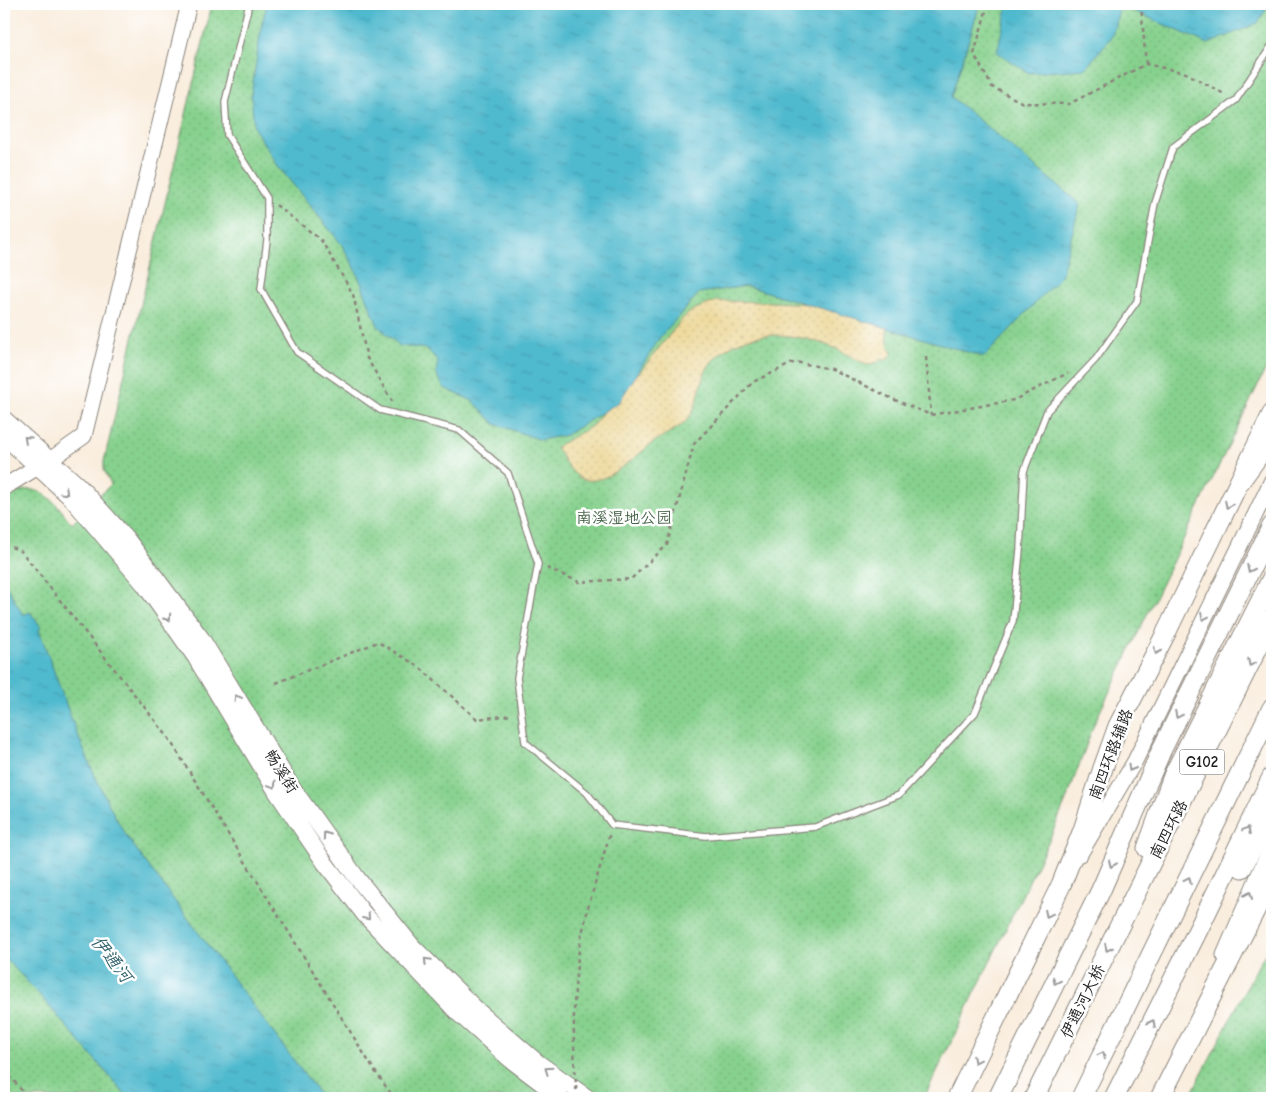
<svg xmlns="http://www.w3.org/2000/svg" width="1276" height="1102" font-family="'Comic Neue','LXGW WenKai TC',sans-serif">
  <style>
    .green { fill: url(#green-dots); stroke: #527655 }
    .sand { fill: url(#sand-dots); stroke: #857b5d }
    .water { fill: url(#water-ripples); stroke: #366a75 }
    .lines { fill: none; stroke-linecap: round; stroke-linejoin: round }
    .service-casing { stroke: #8a847c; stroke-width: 8 }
    .tertiary-casing { stroke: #8a847c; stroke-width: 17 }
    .secondary-casing { stroke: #8a847c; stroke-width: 18 }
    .primary-casing { stroke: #8a847c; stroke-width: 21 }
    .trunk-casing { stroke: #8a847c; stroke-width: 21 }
    .path { stroke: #8a847c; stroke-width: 2.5; stroke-dasharray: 4 4; stroke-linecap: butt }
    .service { stroke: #fff; stroke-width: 5.5 }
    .tertiary { stroke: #fff; stroke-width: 15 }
    .secondary { stroke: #fff; stroke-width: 16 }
    .primary { stroke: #fff; stroke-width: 19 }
    .trunk { stroke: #fff; stroke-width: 19 }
    .path-bridge { stroke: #8a847c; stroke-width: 2.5; stroke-dasharray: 4 4; stroke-linecap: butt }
    .oneway { stroke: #999 }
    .labels { text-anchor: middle; stroke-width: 5; stroke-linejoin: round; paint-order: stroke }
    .shield { fill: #fff; stroke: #606060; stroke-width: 1 }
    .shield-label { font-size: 15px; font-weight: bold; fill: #1c1c1c }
    .park-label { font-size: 16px; fill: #47644a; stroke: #fff }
    .street-label { font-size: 16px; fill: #1c1c1c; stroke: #fff }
    .water-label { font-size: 18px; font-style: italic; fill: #33636c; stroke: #fff }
  </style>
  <defs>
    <pattern id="green-dots" width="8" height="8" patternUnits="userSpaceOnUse" patternTransform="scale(1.25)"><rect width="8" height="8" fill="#87d18e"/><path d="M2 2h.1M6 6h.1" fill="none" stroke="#74b37a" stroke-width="1.8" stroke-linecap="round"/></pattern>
    <pattern id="sand-dots" width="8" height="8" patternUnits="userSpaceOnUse" patternTransform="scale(1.25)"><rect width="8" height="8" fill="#eeda9e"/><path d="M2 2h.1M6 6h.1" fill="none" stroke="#ccba88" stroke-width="1.8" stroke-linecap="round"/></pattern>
    <pattern id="water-ripples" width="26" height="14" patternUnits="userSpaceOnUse" patternTransform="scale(1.25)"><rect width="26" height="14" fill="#50b9ce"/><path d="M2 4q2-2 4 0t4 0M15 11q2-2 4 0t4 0" fill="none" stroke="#459eb0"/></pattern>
  </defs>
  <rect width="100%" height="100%" fill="#fff"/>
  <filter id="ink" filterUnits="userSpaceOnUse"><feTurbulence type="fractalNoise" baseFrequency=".02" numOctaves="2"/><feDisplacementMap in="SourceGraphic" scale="10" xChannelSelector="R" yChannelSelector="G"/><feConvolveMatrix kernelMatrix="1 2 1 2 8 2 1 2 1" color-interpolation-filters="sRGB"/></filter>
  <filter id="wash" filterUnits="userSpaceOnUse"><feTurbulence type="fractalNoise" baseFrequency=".0096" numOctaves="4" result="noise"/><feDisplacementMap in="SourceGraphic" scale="20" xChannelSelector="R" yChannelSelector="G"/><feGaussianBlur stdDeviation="1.12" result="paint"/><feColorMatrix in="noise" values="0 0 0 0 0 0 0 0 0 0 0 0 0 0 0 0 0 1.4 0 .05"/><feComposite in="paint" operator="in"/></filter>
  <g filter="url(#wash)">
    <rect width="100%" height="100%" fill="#f9eddd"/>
    <!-- green -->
    <path class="green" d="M212,4H1272V356L1094,724L1069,793L1051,836L924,1098H4V496L7,500C12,497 18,491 25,490C46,486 61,510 72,524L111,484L104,470V461Z
      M1272,944V1098H1189L1261,960Z"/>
    <!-- sand -->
    <path class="sand" d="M717,301L772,302L827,305L890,322C884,334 887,342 892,354L887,360L881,359L878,362L867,365C857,360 847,354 837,349C809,337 771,329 741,341C727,347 711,358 705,373C698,390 699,404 688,419C681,428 666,433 657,440C638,452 611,484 586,480C572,477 563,458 556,447L592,426L599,418L609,402L619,390L640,372L683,318L693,310Z"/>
    <!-- water -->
    <path class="water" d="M267,4H980L951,97L1080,204L1061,276L984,357L747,286L699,293L661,336L619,402L566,435L541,440L495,424L473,401L444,388L436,373L438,361L427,349L400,346L378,326L355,268L342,245L278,166L254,128L251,95L262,23Z
      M1008,4H1268L1265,11L1258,23L1208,44L1120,5L1112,36L1085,69L1029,73L997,52Z
      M4,582L23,615L30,612L41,627L39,630C65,700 88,773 127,837L322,1098H128L36,991L4,957Z"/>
  </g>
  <g filter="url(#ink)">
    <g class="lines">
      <defs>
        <path id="service" d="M249,4L225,102L227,135L267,198V240L261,289L297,352L380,410L459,430L508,473L538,564L517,678L525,742L587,793L612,825L706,836L815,827L899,795L975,713L1013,621L1020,550L1024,471L1047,411L1096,359L1137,301L1155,203L1173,147L1236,100L1272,45"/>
        <path id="tertiary" d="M50,460L84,436L189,4
          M1080,854L1135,761L1272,480
          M1224,955L1272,844"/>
        <path id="secondary" d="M4,419L79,486L126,538L201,638L293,789L357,878L413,947L478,1011L537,1062L588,1098
          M4,436L72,499L144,584L196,658L278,794L325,863L364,914L458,1013L511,1060L561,1098
          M4,487L47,461"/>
        <path id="primary" d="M957,1098L1061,885L1083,830L1103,768L1118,726L1165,635L1272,414
          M1160,1098L1272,877"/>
        <path id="trunk" d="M1239,483L1272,437
          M1147,848L1173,776L1272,578
          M1242,868L1272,809
          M998,1098L1101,890L1162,749L1272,526
          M1034,1098L1272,619
          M1081,1098L1272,708
          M1114,1098L1199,928L1272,777"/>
      </defs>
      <!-- service casing -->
      <use href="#service" class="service-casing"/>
      <!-- tertiary casing -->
      <use href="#tertiary" class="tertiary-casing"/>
      <!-- secondary casing -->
      <use href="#secondary" class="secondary-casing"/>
      <!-- primary casing -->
      <use href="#primary" class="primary-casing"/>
      <!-- trunk casing -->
      <use href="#trunk" class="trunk-casing"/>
      <!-- path -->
      <path class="path" d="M988,4L974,54L992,87L1023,103L1069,104L1146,64L1186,73L1226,95
        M1141,4L1146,64
        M276,205L321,240L353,294L367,358L393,403
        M926,357L931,415
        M4,544L21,551L168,737L374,1070L394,1098
        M547,568L579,582L631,579L667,545L694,444L753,382L795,362L831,369L895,400L931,415L1014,400L1068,373
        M276,683L378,642L418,666L477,719L512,715
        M588,908L610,833
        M4,1069L28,1098"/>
      <!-- service -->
      <use href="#service" class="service"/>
      <!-- tertiary -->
      <use href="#tertiary" class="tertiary"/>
      <!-- secondary -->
      <use href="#secondary" class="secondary"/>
      <!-- primary -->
      <use href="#primary" class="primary"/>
      <!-- trunk -->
      <use href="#trunk" class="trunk"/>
      <!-- path-bridge -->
      <path class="path-bridge" d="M577,1098C573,1049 572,999 579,950C581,936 585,922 588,908"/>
    </g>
    <!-- one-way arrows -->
    <defs><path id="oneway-chevron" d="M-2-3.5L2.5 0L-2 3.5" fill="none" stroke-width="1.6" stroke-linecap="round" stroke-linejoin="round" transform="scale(1.25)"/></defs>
    <g class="oneway">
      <use href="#oneway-chevron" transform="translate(27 439) rotate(-138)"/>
      <use href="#oneway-chevron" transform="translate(65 492) rotate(43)"/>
      <use href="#oneway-chevron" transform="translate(1228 505) rotate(116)"/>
      <use href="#oneway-chevron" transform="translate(1250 569) rotate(117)"/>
      <use href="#oneway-chevron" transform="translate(1204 617) rotate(116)"/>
      <use href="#oneway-chevron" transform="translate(168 618) rotate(55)"/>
      <use href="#oneway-chevron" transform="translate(1157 651) rotate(117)"/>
      <use href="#oneway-chevron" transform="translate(1251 663) rotate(116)"/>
      <use href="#oneway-chevron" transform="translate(237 698) rotate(-121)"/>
      <use href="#oneway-chevron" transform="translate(1178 715) rotate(116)"/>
      <use href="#oneway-chevron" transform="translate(1131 768) rotate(120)"/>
      <use href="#oneway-chevron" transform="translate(273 785) rotate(59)"/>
      <use href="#oneway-chevron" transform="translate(1247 830) rotate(-64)"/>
      <use href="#oneway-chevron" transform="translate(326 835) rotate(-126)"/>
      <use href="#oneway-chevron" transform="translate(1112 864) rotate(113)"/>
      <use href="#oneway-chevron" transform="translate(1188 880) rotate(-64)"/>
      <use href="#oneway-chevron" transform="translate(1249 895) rotate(-66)"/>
      <use href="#oneway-chevron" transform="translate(1048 914) rotate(116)"/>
      <use href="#oneway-chevron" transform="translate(367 917) rotate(49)"/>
      <use href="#oneway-chevron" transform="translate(1108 948) rotate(116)"/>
      <use href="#oneway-chevron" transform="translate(427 961) rotate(-135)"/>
      <use href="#oneway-chevron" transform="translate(1056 981) rotate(116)"/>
      <use href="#oneway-chevron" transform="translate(1152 1023) rotate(-63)"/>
      <use href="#oneway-chevron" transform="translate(1102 1055) rotate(-64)"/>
      <use href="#oneway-chevron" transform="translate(976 1060) rotate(116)"/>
      <use href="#oneway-chevron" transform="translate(548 1070) rotate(-145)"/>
    </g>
  </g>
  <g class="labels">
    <!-- shield labels -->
    <rect class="shield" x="1179.5" y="749.5" width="45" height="25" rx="4"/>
    <g class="shield-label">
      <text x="1202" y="767">G102</text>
    </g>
    <!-- park labels -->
    <g class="park-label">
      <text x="624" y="523">南溪湿地公园</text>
    </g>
    <!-- street labels -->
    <g class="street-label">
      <text transform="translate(1110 754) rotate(-69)" y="6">南四环路辅路</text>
      <text transform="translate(282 771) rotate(58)" y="6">畅溪街</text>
      <text transform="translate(1168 829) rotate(-63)" y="6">南四环路</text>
      <text transform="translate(1082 1001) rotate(-64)" y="6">伊通河大桥</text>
    </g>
    <!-- water labels -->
    <g class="water-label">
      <text transform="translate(112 959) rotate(52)" y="6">伊通河</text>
    </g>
  </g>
  <!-- margin -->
  <rect width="1276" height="1102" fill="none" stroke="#fff" stroke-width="20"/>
</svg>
